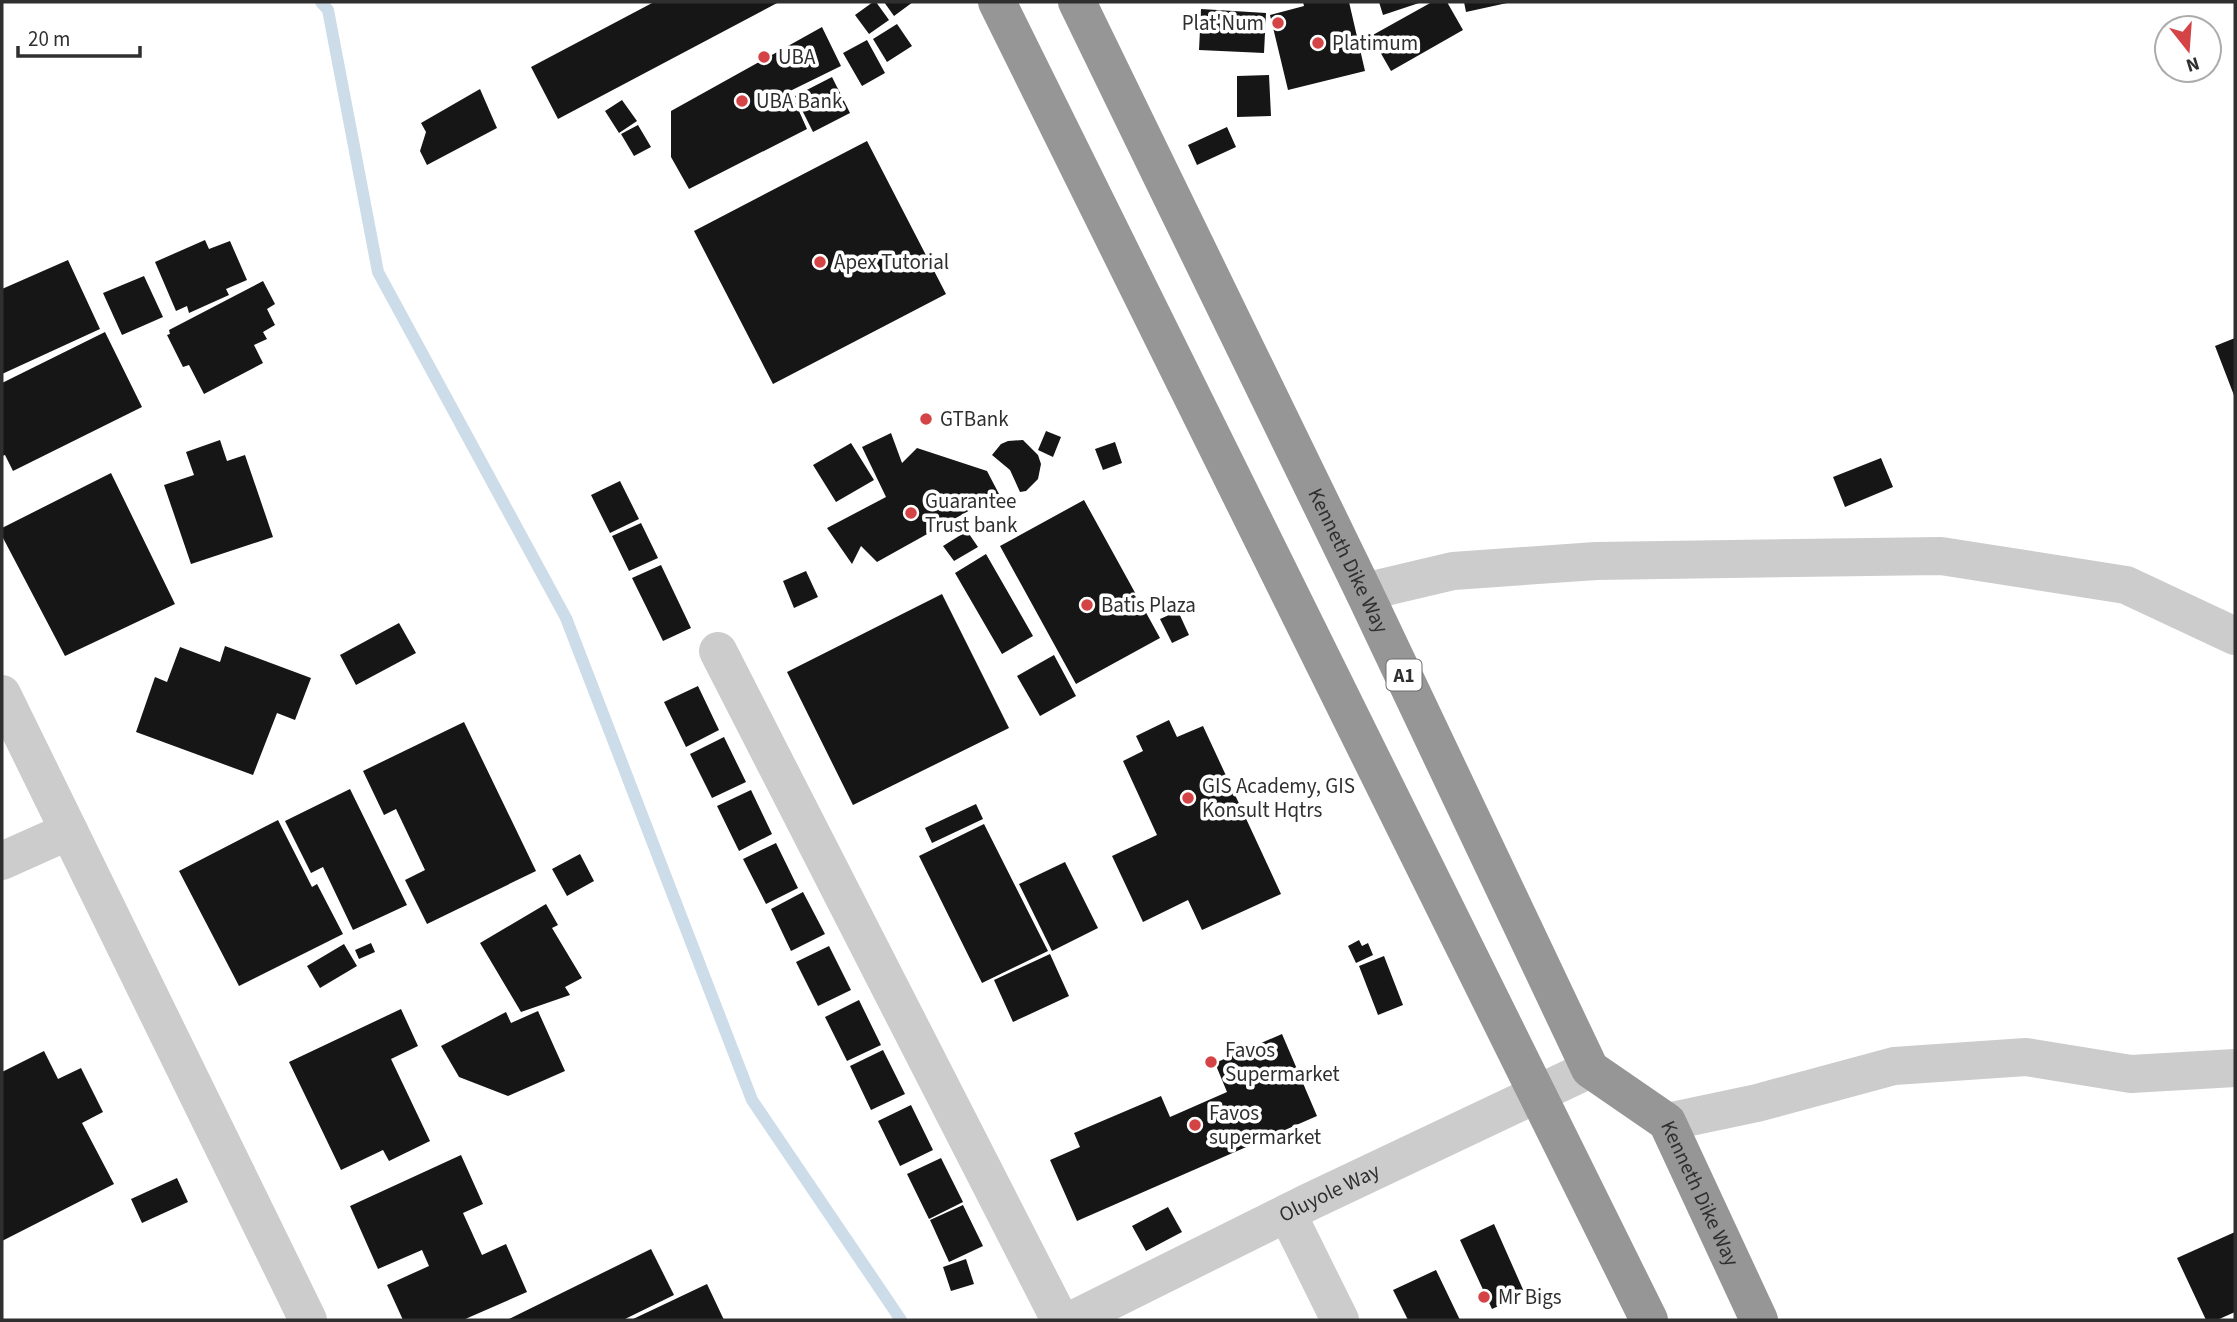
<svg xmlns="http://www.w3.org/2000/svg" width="2237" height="1322" font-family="'Source Sans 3',sans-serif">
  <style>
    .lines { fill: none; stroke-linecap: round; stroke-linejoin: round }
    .stream { stroke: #ccdce9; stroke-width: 12 }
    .building { fill: #161616 }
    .minor { stroke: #ccc; stroke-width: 38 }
    .highway { stroke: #969696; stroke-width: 38 }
    .poi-dot { fill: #d44346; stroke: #fff; stroke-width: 2.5 }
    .labels { text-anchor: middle; stroke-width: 7; stroke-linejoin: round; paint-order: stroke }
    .shield { fill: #fff; stroke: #6d6d6d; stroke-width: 2 }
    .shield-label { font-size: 19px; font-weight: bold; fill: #2f2f2f }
    .poi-label { font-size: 21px; fill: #2f2f2f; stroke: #fff; text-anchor: start }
    .street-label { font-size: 21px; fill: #2f2f2f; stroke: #fff }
  </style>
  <rect width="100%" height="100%" fill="#fff"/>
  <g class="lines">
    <!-- stream -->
    <path class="stream" d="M321,2L328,10L378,272L566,618L752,1100L901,1320"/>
  </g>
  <!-- building -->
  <path class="building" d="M654,2H779L558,119L531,67Z
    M873,2H876L889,20L869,34L855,15Z
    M884,2H913L894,16Z
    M1303,2H1349L1365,71L1288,90L1270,15L1304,6Z
    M1379,2H1422L1383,15Z
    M1432,2H1447L1463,30L1391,71L1371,36Z
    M1464,2H1507V3L1466,12Z
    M1201,9L1266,13L1264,53L1199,50Z
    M897,24L912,46L887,62L873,39Z
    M822,27L841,66L790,91L807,129L689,189L671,157V111Z
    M867,40L885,73L862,86L843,53Z
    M1269,75L1271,116L1237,117V76Z
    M832,77L850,113L813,132L795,96Z
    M480,89L497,128L427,165L420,151L426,132L421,123Z
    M622,100L637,121L619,133L605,111Z
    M638,125L651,147L634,156L621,134Z
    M1227,127L1236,147L1197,165L1188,145Z
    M867,141L946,294L773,384L694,231Z
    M205,240L209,249L230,241L247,280L226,289L229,295L189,313L187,306L176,311L155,262Z
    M68,260L100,329L2,374V289Z
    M144,276L163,317L122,335L103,293Z
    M263,281L275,304L267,309L275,325L263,332L267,339L254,345L263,363L204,394L189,365L183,367L167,335L170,334L169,330Z
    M105,332L142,407L13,471L5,455L2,456V383Z
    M2235,338V398L2215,346Z
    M1046,431L1061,437L1053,457L1038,450Z
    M891,433L902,463L917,448L987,471L999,494L877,562L861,546L852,564L827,528L886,497L862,447Z
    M220,440L227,461L245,455L273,537L191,564L164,485L194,475L186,452Z
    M1023,440L1038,455L1041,464L1038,479L1026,491L1020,492L1010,470L992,455L1001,444L1008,441Z
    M1115,442L1122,463L1103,470L1095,449Z
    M851,443L874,480L836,502L813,465Z
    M1881,458L1893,487L1845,507L1833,477Z
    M111,473L175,604L65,656L2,536V528Z
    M620,481L639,519L610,533L591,495Z
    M1084,500L1160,638L1076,684L1000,546Z
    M641,523L658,558L629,571L612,536Z
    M967,531L978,547L954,561L943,546Z
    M986,554L1033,636L1002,654L955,573Z
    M661,565L691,628L663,641L632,578Z
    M806,571L818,597L794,608L783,581Z
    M942,594L1009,728L853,805L787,672Z
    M1178,611L1189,635L1172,643L1160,619Z
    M399,623L416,653L356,685L340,655Z
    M225,646L311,678L295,720L277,713L253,775L136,732L155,677L167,682L180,647L220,662Z
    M1054,655L1076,696L1040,716L1017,676Z
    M698,686L719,730L686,747L664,702Z
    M1169,720L1177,737L1203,726L1281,894L1202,930L1188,900L1143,922L1112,856L1157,835L1123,761L1143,751L1136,736Z
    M464,722L536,871L427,924L405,880L425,870L396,809L384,815L363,771Z
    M724,737L746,782L712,798L690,754Z
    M350,789L407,905L353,930L323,867L311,873L285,821Z
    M751,790L772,834L739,851L717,806Z
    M976,804L983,819L932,843L925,828Z
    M278,820L312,887L317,884L343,934L239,986L179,871Z
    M984,824L1048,951L982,983L919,856Z
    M776,843L798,888L766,904L743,859Z
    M580,854L594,881L567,896L552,869Z
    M1065,862L1098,928L1052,951L1019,884Z
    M803,892L825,934L791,951L771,909Z
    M546,904L558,925L552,928L582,978L565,987L570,995L521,1012L480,943Z
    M1359,940L1362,946L1368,943L1373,955L1356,963L1348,946Z
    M371,943L375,952L359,959L355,950Z
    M344,944L357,966L320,988L307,966Z
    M829,946L851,990L818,1006L796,962Z
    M1050,954L1069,996L1013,1022L994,980Z
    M1384,956L1403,1005L1378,1015L1359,966Z
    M859,1000L881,1045L847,1061L825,1017Z
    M401,1009L418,1046L391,1059L430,1141L389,1161L383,1150L341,1170L289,1062Z
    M538,1011L565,1071L508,1096L459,1077L441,1046L506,1012L511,1023Z
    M1282,1034L1317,1116L1077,1221L1050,1160L1080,1147L1074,1133L1161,1096L1170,1117L1227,1092L1215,1063Z
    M883,1050L905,1094L871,1110L850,1066Z
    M44,1051L58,1079L81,1068L103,1112L82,1123L114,1184L2,1241V1072Z
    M911,1105L933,1150L900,1166L878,1121Z
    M461,1155L483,1204L463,1213L482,1255L506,1244L527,1292L463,1320H403L387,1285L429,1266L422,1250L378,1269L350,1206Z
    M941,1158L963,1202L929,1219L907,1174Z
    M177,1178L188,1202L142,1223L131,1199Z
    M963,1205L983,1246L949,1262L930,1220Z
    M1168,1207L1182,1232L1146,1251L1132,1226Z
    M1494,1224L1525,1294L1492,1309L1460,1240Z
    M2235,1232V1312L2217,1320H2206L2177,1258Z
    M651,1249L674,1295L623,1320H507Z
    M966,1259L974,1284L951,1291L943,1267Z
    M1436,1270L1460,1320H1408L1393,1290Z
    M707,1284L724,1320H631Z"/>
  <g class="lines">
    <!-- minor -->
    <g class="minor">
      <path d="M1364,592L1453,571L1596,561L1941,556L2126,585L2235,636"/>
      <path d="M718,651L1060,1320"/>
      <path d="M2,694L308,1320"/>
      <path d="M2,861L69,831"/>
      <path d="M1667,1122L1757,1103L1894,1066L2026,1057L2131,1074L2235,1068"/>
      <path d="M1287,1213L1340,1320"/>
      <path id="s1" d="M1072,1320L1309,1202L1590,1069"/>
    </g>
    <!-- highway -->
    <g class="highway">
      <path d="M997,2L1649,1320"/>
      <path id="s2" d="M1077,2L1364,592L1590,1069L1667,1122L1759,1320"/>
    </g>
  </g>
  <!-- markers -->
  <g class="poi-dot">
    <circle cx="1278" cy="23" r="7"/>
    <circle cx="1318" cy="43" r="7"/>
    <circle cx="764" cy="57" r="7"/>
    <circle cx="742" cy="101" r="7"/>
    <circle cx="820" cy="262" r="7"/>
    <circle cx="926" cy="419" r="7"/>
    <circle cx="911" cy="513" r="7"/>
    <circle cx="1087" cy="605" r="7"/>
    <circle cx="1188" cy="798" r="7"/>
    <circle cx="1211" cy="1062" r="7"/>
    <circle cx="1195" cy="1125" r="7"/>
    <circle cx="1484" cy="1297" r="7"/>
  </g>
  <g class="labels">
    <!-- shield labels -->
    <rect class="shield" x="1386.5" y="659.5" width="35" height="31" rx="5"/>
    <g class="shield-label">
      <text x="1404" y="682">A1</text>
    </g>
    <!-- poi labels -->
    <g class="poi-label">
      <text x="1264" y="30" text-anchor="end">Plat'Num</text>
      <text x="1332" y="50">Platimum</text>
      <text x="778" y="64">UBA</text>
      <text x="756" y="108">UBA Bank</text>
      <text x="834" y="269">Apex Tutorial</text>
      <text x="940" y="426">GTBank</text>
      <text x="925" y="508">Guarantee<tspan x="925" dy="24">Trust bank</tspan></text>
      <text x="1101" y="612">Batis Plaza</text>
      <text x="1202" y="793">GIS Academy, GIS<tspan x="1202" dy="24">Konsult Hqtrs</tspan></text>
      <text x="1225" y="1057">Favos<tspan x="1225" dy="24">Supermarket</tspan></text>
      <text x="1209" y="1120">Favos<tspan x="1209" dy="24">supermarket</tspan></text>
      <text x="1498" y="1304">Mr Bigs</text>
    </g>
    <!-- street labels -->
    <g class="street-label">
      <text dy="7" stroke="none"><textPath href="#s2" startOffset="621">Kenneth Dike Way</textPath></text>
      <text dy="7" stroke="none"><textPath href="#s1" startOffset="287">Oluyole Way</textPath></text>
      <text dy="7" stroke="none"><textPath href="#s2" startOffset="1356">Kenneth Dike Way</textPath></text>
    </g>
  </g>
  <!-- border -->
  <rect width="2237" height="1322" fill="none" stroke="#2f2f2f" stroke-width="7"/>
  <!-- north arrow -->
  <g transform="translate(2188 49) rotate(163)"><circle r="33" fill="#ffffff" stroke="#acacac" stroke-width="2"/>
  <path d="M0-5L12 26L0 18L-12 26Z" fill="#d44346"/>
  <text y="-10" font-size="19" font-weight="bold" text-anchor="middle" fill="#2f2f2f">N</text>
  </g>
  <!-- scale -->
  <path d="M18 46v10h122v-10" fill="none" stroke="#2f2f2f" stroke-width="3.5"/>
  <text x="28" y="46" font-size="21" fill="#2f2f2f" stroke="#ffffff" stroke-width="5" paint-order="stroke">20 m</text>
</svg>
